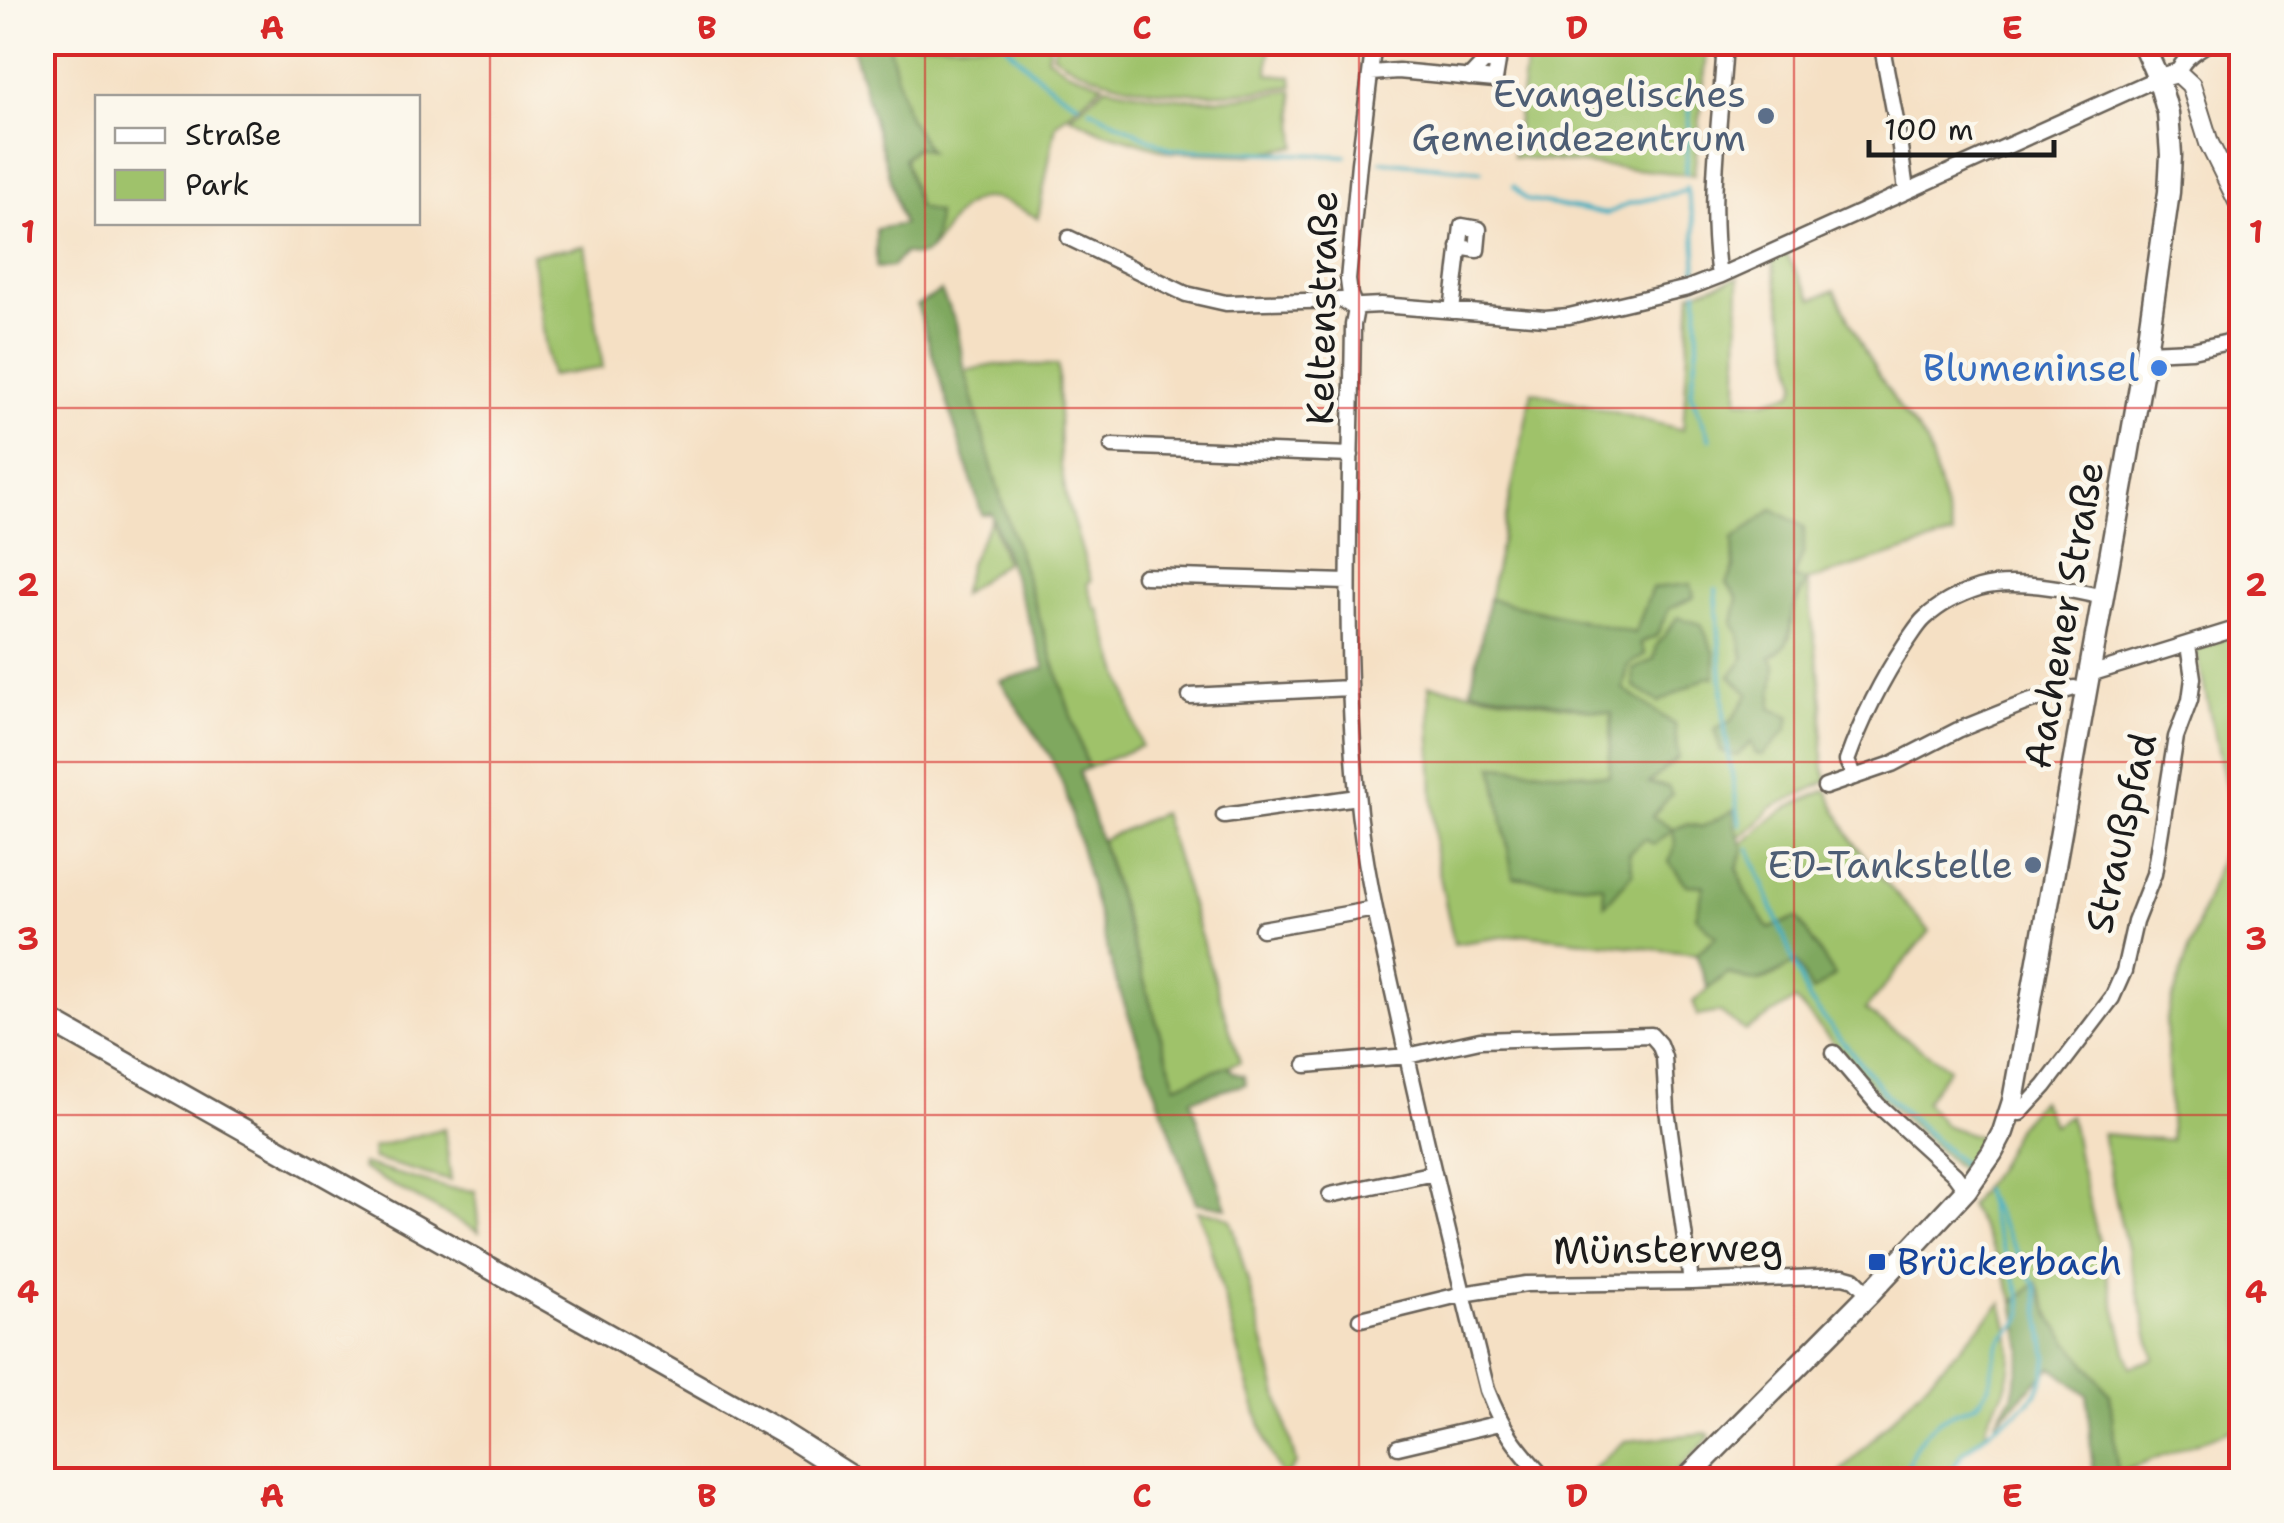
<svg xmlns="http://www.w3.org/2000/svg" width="2284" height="1523" font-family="'Shantell Sans',sans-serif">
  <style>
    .green { fill: #9fc26b; stroke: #5e6f44; stroke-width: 2.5; fill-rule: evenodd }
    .forest { fill: #7fa85f; stroke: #4e623e; stroke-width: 2.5 }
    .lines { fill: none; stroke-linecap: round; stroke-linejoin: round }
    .stream { stroke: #41adbf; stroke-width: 4 }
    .minor-casing { stroke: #686157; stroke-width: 19 }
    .tertiary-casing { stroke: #686157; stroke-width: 22 }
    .secondary-casing { stroke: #686157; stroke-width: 25 }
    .minor { stroke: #fff; stroke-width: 14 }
    .tertiary { stroke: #fff; stroke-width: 18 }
    .secondary { stroke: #fff; stroke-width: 20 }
    .grid { fill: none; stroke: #d62828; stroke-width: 2.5; stroke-opacity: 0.55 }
    .service-dot { fill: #5c6f8a; stroke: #fbf7ec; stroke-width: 4 }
    .shop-dot { fill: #3f7fe0; stroke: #fbf7ec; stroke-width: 4 }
    .transit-dot { fill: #1a4fb4; stroke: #fbf7ec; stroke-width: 4 }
    .labels { text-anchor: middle; stroke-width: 9; stroke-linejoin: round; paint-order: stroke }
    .service-label { font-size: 38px; fill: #4e5e75; stroke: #fbf7ec; text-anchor: end }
    .street-label { font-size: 38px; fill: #1c1c1c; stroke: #fbf7ec }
    .shop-label { font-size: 38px; fill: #366cbe; stroke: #fbf7ec; text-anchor: end }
    .transit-label { font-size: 38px; fill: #164399; stroke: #fbf7ec; text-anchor: start }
    .neatline { fill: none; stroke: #d62828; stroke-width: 4 }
    .grid-label { font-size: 32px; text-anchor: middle; font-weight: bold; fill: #d62828 }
  </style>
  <rect width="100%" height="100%" fill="#fbf7ec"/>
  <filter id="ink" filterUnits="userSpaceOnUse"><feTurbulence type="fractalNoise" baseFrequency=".01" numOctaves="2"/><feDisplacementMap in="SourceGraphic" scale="20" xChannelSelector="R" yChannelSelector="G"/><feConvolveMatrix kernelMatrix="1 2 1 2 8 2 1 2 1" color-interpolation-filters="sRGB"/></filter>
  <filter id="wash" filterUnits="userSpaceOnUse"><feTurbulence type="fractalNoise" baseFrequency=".0048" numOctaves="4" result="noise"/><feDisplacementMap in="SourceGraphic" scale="40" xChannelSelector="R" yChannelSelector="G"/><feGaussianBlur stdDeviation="2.25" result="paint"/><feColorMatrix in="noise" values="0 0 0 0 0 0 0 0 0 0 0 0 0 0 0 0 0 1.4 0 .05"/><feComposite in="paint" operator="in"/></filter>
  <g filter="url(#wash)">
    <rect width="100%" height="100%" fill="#f5e0c4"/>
    <!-- green -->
    <path class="green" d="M888,43H1050L1047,57L1065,69L1103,84L1056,124L1038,218C1007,202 981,183 953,218C945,228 939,240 930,250L935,232L918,208L904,158L916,147L928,150L907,116Z
      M1056,43H1270L1268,74L1292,76L1293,86C1216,99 1119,99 1052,54Z
      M1528,43H1708L1694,175L1513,157Z
      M1106,86C1127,90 1148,95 1168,97C1210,102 1252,97 1293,90L1297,146L1251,155L1170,152L1101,131L1070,116Z
      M585,246L603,368L550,376L532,254Z
      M1786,254L1813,299L1835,290L1865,352L1898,406L1927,443L1953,536L1807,581L1823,703V766L1828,781L1771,808L1757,824L1739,837L1735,826L1734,811L1702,827L1687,824L1717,937L1696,954L1523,934L1454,944L1435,853L1429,685L1612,713L1609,776L1494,766L1604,886L1605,903L1629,854L1645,839L1652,816L1671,794L1668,787L1648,783L1675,725L1623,689L1628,666L1644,654L1640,643L1656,636L1669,609L1691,584L1635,633L1489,599L1532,391L1683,430L1691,293L1739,277L1738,400L1764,401L1793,393L1797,383L1772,260ZM1733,539L1804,551L1792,579L1807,582L1792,610L1790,638L1770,657L1775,666L1771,709L1715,729L1731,721L1749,694L1739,634L1733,623L1738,598ZM1679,617L1659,702L1633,670L1654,659L1666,633Z
      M994,365H1058L1060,461L1067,501L1091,581L1087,583L1096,609H1099L1127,695L1141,746L1088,768L1002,503L965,371Z
      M991,520L1005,562L961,595L970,561Z
      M2240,632L2241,1426L2124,1471L2126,1480H2118L2110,1395L2052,1320L2037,1283L2014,1302L2002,1266L1969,1205L1997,1167L2017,1127L2040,1100L2053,1125L2070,1115L2078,1157L2130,1367L2154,1359L2119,1215L2102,1134L2171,1140L2166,1019L2233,818L2196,650Z
      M1827,790L1851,838L1884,881L1930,931L1865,1010L1949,1068L1925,1102L1944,1125L1988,1140L1966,1175L1886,1102L1795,1000L1745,1031L1719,1012L1698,1016L1693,1002L1728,973C1766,989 1764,979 1797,962L1835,976L1769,929L1747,894L1737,867L1744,849L1742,844C1755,834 1767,821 1781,812C1795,803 1811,797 1827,790Z
      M1162,813L1240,1062L1176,1085L1101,840Z
      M444,1128L451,1181L373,1159L372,1148Z
      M362,1164L447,1188L475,1191L479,1232L361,1168Z
      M1198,1211L1219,1214L1230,1219L1234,1230L1296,1463L1283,1479L1269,1451L1248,1385L1206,1232Z
      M2002,1303C2010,1331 2016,1361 2005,1389C1999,1403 1985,1416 1986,1432L1958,1459L1943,1480H1834Z
      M1708,1433L1711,1436L1668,1480H1580L1625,1441Z"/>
    <!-- forest -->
    <path class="forest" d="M851,43H888L907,115L929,151L916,147L904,158L918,207L937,213C935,236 936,264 904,253L892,267L876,268V229L903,224Z
      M941,291L956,323L965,371L1002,503L1088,768L1079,772L1176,1085L1228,1066L1234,1073L1244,1076L1246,1084L1191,1099L1227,1208L1196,1203L1115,978L1065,790L1050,756L1000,681L1045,668L991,513L982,515L917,305Z
      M1773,509L1804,527V551L1793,579L1807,581C1802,591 1795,602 1792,613C1788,636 1793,645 1770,657L1775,666L1771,709L1790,716L1787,730L1763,755L1756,754L1751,742L1737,756L1721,751L1714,729L1731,721L1749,694L1730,676L1744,658L1739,634L1733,623L1738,598L1727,584L1734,568L1733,539Z
      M1691,584L1694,597L1669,609L1656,636L1640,643L1645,654L1628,666L1623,689L1675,725L1678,758L1649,783L1668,787L1672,794L1652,816L1673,829L1687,824L1702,827L1734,810L1735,826L1744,849L1737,867L1747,894L1769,929L1797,917L1835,976L1812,992L1797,962C1763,978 1766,989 1728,973L1708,988L1696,954L1716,937L1696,916L1704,886L1687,885L1669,862L1675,844L1673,830L1654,845L1645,839L1629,853L1633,873L1605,905L1603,886L1513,877L1493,766L1609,776L1612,713L1471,689L1489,599L1635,633L1652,588Z
      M1678,617L1701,624L1715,654L1714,677H1708L1659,702L1634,687L1633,670L1654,659L1657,645Z
      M2037,1282L2052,1320L2110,1395L2118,1480H2093L2087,1395L2052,1367L1995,1422L2012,1396L2022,1350L2014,1302Z"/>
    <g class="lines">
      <!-- stream -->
      <path class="stream" d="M1003,42C1025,65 1050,89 1078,103
        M1090,109L1170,149L1346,156
        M1381,161L1481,171
        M1686,173L1691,88
        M1513,186L1526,200L1607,214L1627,204L1685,191
        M1686,187L1695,226L1697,281
        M1697,290L1698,345L1691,394L1710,439
        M1716,589L1725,730L1740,825
        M1749,848L1809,1000L1889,1098L1966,1168
        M1905,1480C1910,1450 1922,1428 1951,1414C1959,1410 1971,1408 1979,1401C1992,1389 1992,1367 1996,1351C2000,1333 2020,1328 2022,1315C2025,1292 1999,1243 1991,1219C1988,1209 1987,1199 1983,1190
        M1944,1480L1964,1452L1996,1425L2016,1413L2037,1394L2045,1374L2047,1357L2036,1286L1988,1200"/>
    </g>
  </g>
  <g filter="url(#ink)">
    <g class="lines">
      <defs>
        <path id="minor" d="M1374,42L1359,163L1348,280L1350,295L1356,309L1353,325C1351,481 1342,637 1357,793C1364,868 1382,942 1398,1015C1425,1141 1456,1266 1487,1390C1503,1431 1517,1448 1546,1480
          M1881,42L1897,126L1906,190
          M1371,73L1398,71L1495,80L1498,62H1484L1469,78
          M2178,73C2182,58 2198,50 2210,42
          M1069,238L1186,294L1226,303L1342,300L1356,309L1361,306L1381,305L1545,318L1569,316L1688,288L1719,276L2158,78
          M1719,276C1707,199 1721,119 1725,42
          M1452,311L1462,226L1479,229L1477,250L1459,247
          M2146,352L2192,350L2242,339
          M1112,446L1351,455
          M1144,576L1348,582
          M2090,674L2242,627
          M1190,696L1349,688
          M1854,777L1847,761C1862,719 1882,679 1906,643C1912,635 1918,624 1925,618C1940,604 1960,594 1979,588C2013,578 2069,589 2103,597
          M1825,787L1892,764L1958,730L2025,703L2074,688
          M1224,816L1357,797
          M1262,929L1375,909
          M1834,1053L1878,1105L1955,1175L1966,1190
          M1306,1065L1407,1056L1480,1040L1651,1035L1659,1044L1664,1057L1667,1110L1691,1282
          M2010,1110L2020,1113L2045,1086L2112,998L2124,971L2135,922L2154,874L2176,737L2190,700L2193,678L2188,645
          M1330,1195L1434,1173
          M1361,1319L1463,1294L1526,1284L1691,1282L1843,1276L1854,1279L1869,1294
          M1398,1447L1500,1423"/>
        <path id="tertiary" d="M2158,78L2178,73L2191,85L2209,143L2242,210"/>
        <path id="secondary" d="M42,1016L781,1432L857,1480
          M1685,1480L1869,1294L1966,1190L1992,1153L2003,1132L2013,1101L2123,484L2146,352L2169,192L2171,155L2168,113L2158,78L2142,42"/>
      </defs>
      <!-- minor casing -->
      <use href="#minor" class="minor-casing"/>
      <!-- tertiary casing -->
      <use href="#tertiary" class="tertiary-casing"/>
      <!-- secondary casing -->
      <use href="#secondary" class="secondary-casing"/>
      <!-- minor -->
      <use href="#minor" class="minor"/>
      <!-- tertiary -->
      <use href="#tertiary" class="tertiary"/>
      <!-- secondary -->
      <use href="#secondary" class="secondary"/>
    </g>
  </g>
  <!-- grid -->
  <path class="grid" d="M490,42V1480M925,42V1480M1359,42V1480M1794,42V1480M42,408H2242M42,762H2242M42,1115H2242"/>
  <!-- markers -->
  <g class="service-dot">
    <circle cx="1766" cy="116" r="10"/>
    <circle cx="2033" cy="865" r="10"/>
  </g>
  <circle class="shop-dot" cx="2159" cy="368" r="10"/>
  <rect class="transit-dot" x="1867" y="1252" width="20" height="20" rx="5"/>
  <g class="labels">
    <!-- service labels -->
    <g class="service-label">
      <text x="1746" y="107">Evangelisches<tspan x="1746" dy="44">Gemeindezentrum</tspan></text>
      <text x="2013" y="878">ED-Tankstelle</text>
    </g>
    <!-- street labels -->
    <g class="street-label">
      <text transform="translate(1322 308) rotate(-89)" y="13">Keltenstraße</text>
      <text transform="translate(2064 615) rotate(-80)" y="13">Aachener Straße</text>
      <text transform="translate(2121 833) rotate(-77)" y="13">Straußpfad</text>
      <text transform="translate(1668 1249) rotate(-1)" y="13">Münsterweg</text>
    </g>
    <!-- shop labels -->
    <g class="shop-label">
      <text x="2139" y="381">Blumeninsel</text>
    </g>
    <!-- transit labels -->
    <g class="transit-label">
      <text x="1897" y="1275">Brückerbach</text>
    </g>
  </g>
  <!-- margin -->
  <rect width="2284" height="1523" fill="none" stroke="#fbf7ec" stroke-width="110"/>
  <!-- legend -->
  <rect x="95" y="95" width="325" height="130" fill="#fbf7ec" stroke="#a29f99" stroke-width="2.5"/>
  <rect x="115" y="128" width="50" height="15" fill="#ffffff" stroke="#a29f99" stroke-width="2.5"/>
  <text x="185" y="145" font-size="30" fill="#1c1c1c">Straße</text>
  <rect x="115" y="170" width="50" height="30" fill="#9fc26b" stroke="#a29f99" stroke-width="2.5"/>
  <text x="185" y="195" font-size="30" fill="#1c1c1c">Park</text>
  <!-- scale -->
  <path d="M1869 140v15h185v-15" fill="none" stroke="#1c1c1c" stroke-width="5"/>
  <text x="1884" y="140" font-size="30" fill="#1c1c1c" stroke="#fbf7ec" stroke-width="8" paint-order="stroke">100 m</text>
  <rect x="55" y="55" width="2174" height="1413" class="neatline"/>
  <g class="grid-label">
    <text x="272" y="39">A</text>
    <text x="707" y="39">B</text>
    <text x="1142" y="39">C</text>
    <text x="1577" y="39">D</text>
    <text x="2012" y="39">E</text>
    <text x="28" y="243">1</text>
    <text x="2256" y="243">1</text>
    <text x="28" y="596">2</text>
    <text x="2256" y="596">2</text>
    <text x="28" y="950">3</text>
    <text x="2256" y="950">3</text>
    <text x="28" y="1303">4</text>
    <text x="2256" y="1303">4</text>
    <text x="272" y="1507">A</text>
    <text x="707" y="1507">B</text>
    <text x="1142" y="1507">C</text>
    <text x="1577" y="1507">D</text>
    <text x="2012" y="1507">E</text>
  </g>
</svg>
